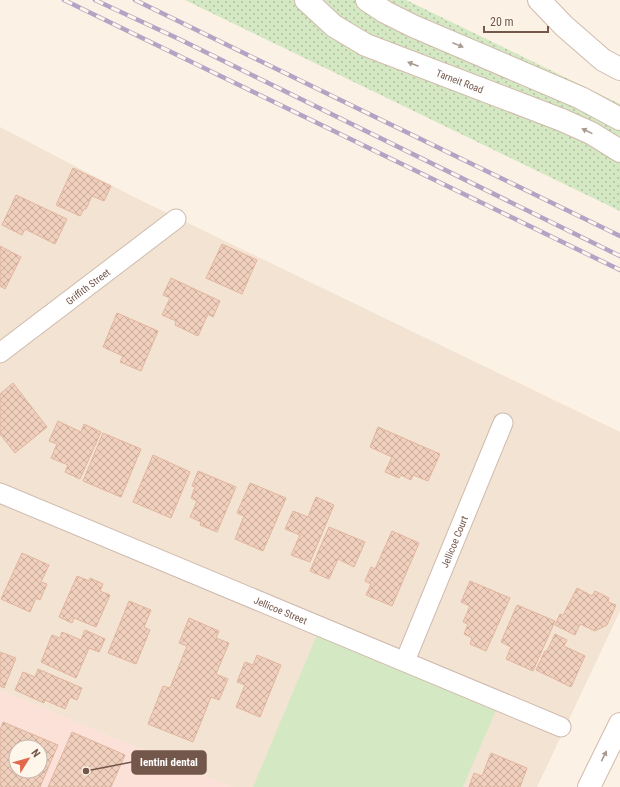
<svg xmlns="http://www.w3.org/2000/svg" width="620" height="787" font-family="'Roboto Condensed',sans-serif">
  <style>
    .residential { fill: #f3e3d3 }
    .commercial { fill: #fbe1d8; fill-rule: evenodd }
    .grass { fill: #d4e8c3 }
    .park { fill: url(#park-dots) }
    .building { fill: url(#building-cross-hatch); stroke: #e2b59e; fill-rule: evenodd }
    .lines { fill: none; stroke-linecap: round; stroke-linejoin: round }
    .minor-casing { stroke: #cfbbae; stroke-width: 21 }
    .tertiary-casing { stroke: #cfbbae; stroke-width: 24 }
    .secondary-casing { stroke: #d1baab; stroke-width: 24 }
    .minor { stroke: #fff; stroke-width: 19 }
    .tertiary { stroke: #fff; stroke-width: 22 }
    .secondary { stroke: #fff; stroke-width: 22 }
    .rail-casing { stroke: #b4a3c4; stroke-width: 4.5 }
    .rail { stroke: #fef6ea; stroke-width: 3; stroke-dasharray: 9; stroke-linecap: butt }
    .oneway { fill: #ab9a93 }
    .labels { text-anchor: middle; stroke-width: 4; stroke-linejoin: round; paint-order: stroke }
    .street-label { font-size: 10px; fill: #73574b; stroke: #fef6ea }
    .leader { fill: none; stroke: #73574b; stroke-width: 1.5 }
    .callout-dot { fill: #73574b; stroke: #fef6ea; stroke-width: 1.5 }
    .callout { fill: #73574b; stroke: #73574b; stroke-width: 1.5 }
    .callout-label { font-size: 11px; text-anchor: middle; font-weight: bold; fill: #fff }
  </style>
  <defs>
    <pattern id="park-dots" width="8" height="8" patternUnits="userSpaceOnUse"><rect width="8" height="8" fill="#d4e8c3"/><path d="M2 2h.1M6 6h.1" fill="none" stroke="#b0bfa0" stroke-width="1.8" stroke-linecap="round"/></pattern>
    <pattern id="building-cross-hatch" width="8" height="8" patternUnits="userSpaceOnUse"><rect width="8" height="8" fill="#f0cfbd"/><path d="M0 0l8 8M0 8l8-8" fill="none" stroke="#c7ab9c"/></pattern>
  </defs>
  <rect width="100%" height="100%" fill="#fbf1e4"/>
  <!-- residential -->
  <path class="residential" d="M0,127L134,197L620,432V611L537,787H232L0,690Z"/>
  <!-- commercial -->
  <path class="commercial" d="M0,690L232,787H0ZM16,747H40V771H16Z"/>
  <!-- grass -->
  <path class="grass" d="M317,635L496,710L463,787H253Z"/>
  <!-- park -->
  <path class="park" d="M185,0H406L620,104V211Z"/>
  <!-- building -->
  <path class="building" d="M73,168L111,186L104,201L92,196L86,209H84L80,216L56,205Z
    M16,195L67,219L55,244L25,229L22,235L2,225Z
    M222,244L257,260L242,294L206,278Z
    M0,246L21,257L5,289L0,286Z
    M171,278L220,301L213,317L208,314L198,336L175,325L176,321L162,315L170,298L163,295Z
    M117,313L158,331L141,371L120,362L123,356L103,347Z
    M13,383L47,427L15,453L0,434V394Z
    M58,421L81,432L84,424L101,432L80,479L65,472L68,465L51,458L57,444L49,441Z
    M378,427L440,454L428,481L413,475L411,480L401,475L399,478L385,472L392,457L370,447Z
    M103,433L141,449L121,497L83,481Z
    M153,455L190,472L171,518L133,502Z
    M198,471L236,487L217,532L200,525L201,522L190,517L197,501L191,498L195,487L192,486Z
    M250,483L286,498L263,551L235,539L244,516L237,513Z
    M316,497L334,505L310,562L291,555L300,535L285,529L293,511L308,517Z
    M329,527L365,542L354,567L338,559L329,579L310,571Z
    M392,531L419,543L392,606L366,595L371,584L365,581L371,567L375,569Z
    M22,553L49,565L41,582L47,584L40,600L36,598L30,612L1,599Z
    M77,576L89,581L90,578L103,584L100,591L110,595L96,627L74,618L72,623L59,617Z
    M470,581L510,598L486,651L470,644L472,638L464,634L468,624L463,622L470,606L461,602Z
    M577,588L592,596L595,591L609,598L608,602L616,605L607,625L595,631L580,624L575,635L555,625L560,614L563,615Z
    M129,601L151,610L144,627L150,630L136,664L108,653Z
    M517,605L555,621L533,671L506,659L511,647L501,642Z
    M189,618L219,631L216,638L229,643L216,674L228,679L219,700L211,697L193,742L148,724L163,686L170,688L187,646L179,643Z
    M85,630L105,639L99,652L89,648L76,678L41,662L52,635L60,638L62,632L81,640Z
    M555,634L567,640L564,646L585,656L571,687L536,670L545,651H547Z
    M0,652L16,658L4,688L0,686Z
    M257,655L281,665L260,717L236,707L245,685L237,682L245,662L253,665Z
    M38,669L82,688L77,700L70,697L65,709L45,700L44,703L15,690L23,672L35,677Z
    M3,722L58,745L40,787H0V730ZM16,747H40V771H16Z
    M72,732L125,755L111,787H48Z
    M491,753L527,768L520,787H469L474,773L482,776Z"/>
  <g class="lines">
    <defs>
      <g id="minor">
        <path id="s1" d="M0,353L176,219"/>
        <path id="s2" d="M0,493L561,727"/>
        <path id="s3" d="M405,661L503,423"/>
      </g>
      <path id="tertiary" d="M539,0L564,26L603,60L620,69"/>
      <g id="secondary">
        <path id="s4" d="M306,0L334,26L366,45L562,120L591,133L620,151"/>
        <path d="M367,0L385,12L413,26L581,98L620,119"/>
        <path d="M589,787L620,724"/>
      </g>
    </defs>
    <!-- minor casing -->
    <use href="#minor" class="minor-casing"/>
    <!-- tertiary casing -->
    <use href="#tertiary" class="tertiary-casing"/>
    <!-- secondary casing -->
    <use href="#secondary" class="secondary-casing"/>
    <!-- minor -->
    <use href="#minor" class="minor"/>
    <!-- tertiary -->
    <use href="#tertiary" class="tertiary"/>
    <!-- secondary -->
    <use href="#secondary" class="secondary"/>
    <defs>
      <path id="rail" d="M64,0L620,270
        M95,0L179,39L620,256
        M135,0L620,236"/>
    </defs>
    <!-- rail casing -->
    <use href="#rail" class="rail-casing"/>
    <!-- rail -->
    <use href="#rail" class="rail"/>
  </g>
  <!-- one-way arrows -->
  <defs><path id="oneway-solid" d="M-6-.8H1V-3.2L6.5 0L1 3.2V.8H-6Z"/></defs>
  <g class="oneway">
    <use href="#oneway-solid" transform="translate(458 45) rotate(22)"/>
    <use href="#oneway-solid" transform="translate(413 64) rotate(-159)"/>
    <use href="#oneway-solid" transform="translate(587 131) rotate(-154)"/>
    <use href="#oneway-solid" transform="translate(604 756) rotate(-64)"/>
  </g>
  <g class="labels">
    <!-- street labels -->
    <g class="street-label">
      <text dy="4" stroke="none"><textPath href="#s4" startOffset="176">Tarneit Road</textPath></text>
      <text dy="4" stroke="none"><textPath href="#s1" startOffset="110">Griffith Street</textPath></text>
      <text dy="4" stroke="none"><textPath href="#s3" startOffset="129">Jellicoe Court</textPath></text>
      <text dy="4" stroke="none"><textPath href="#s2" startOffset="304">Jellicoe Street</textPath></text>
    </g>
  </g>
  <!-- callouts -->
  <path class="leader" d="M86 771L132 762"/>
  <circle class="callout-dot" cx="86" cy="771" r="4"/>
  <rect class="callout" x="132" y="751" width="74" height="23" rx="4"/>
  <g class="callout-label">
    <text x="169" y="766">lentini dental</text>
  </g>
  <!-- north arrow -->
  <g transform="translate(28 759) rotate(53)"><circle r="19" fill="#fef6ea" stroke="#c6b6aa"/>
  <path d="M0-3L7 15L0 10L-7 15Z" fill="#e2684d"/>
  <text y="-6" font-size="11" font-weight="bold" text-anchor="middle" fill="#73574b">N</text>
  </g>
  <!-- scale -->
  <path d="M484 26v6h64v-6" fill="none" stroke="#73574b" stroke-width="2"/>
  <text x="490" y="26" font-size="12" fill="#73574b" stroke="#fef6ea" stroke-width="3" paint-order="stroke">20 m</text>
</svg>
